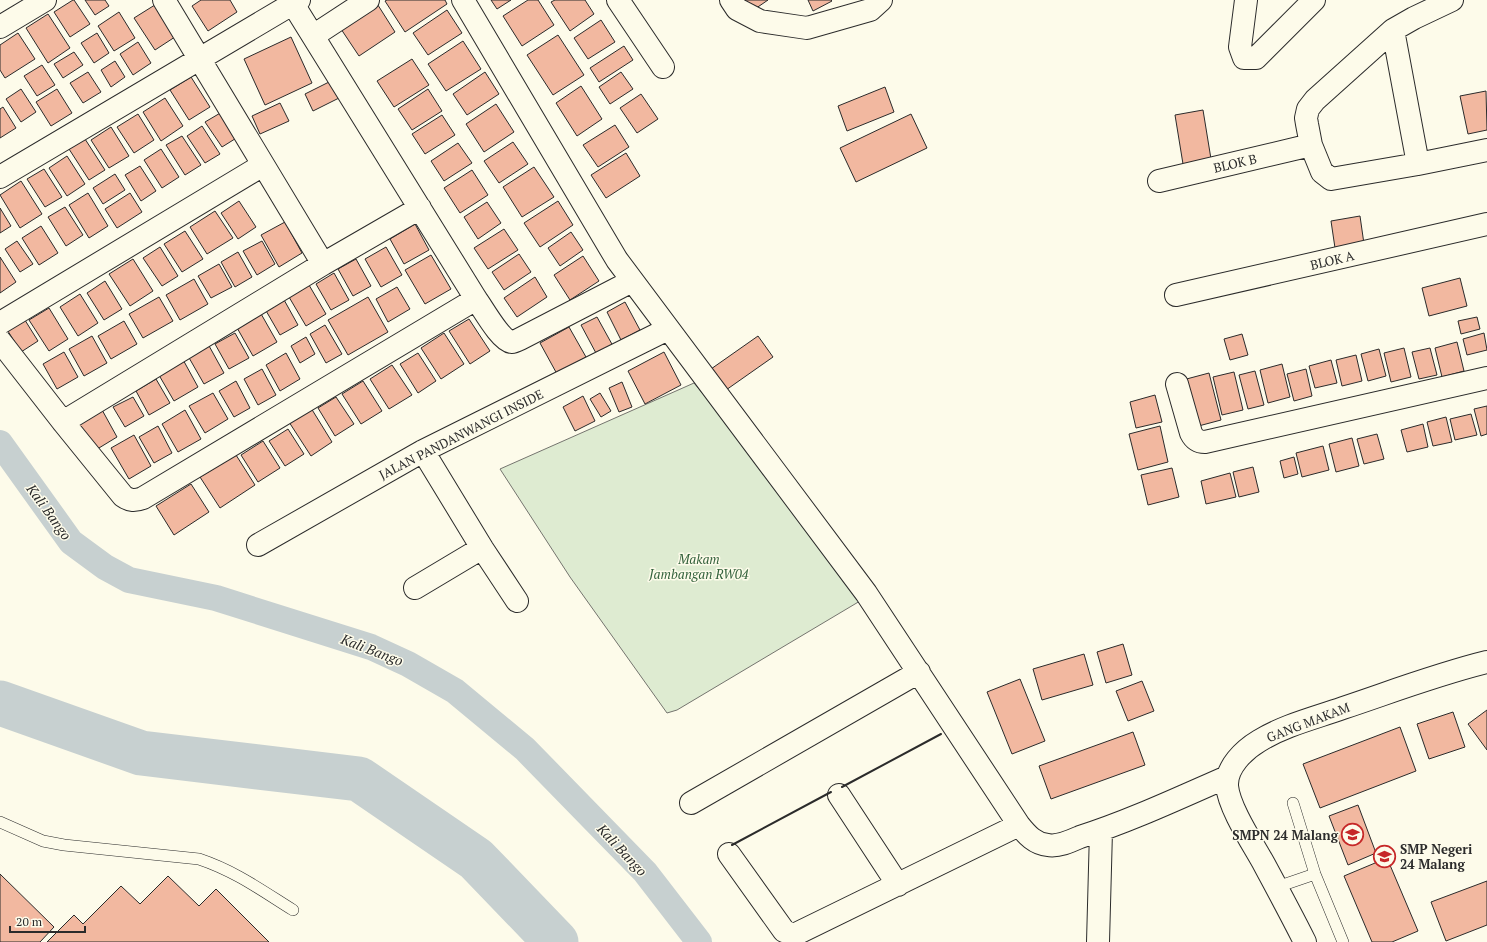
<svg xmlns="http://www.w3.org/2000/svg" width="1487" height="942" font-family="'PT Serif',serif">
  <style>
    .green { fill: #deebd1; stroke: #74746e }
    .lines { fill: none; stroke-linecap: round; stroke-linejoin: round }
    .canal { stroke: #c7d0d0; stroke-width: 26 }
    .river { stroke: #c7d0d0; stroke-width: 45 }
    .building { fill: #f2b8a0; stroke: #2b2b2b }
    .lane-casing { stroke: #2b2b2b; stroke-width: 12 }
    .street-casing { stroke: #2b2b2b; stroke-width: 24 }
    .lane { stroke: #fdfbea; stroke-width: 11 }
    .street { stroke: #fdfbea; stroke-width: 22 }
    .wall { stroke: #2b2b2b; stroke-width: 2 }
    .labels { text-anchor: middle; stroke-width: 3; stroke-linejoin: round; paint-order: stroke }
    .street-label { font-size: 13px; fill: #2b2b2b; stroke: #fdfbea }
    .park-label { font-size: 13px; font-style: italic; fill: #34623c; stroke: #fdfbea }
    .poi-label { font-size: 13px; font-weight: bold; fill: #2b2b2b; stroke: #fdfbea; text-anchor: end }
    .water-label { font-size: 14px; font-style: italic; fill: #2b2b2b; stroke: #fdfbea }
  </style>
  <rect width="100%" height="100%" fill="#fdfbea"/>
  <!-- green -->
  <path class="green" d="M694,383L753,454L860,601L677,710L667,713L570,577L500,469Z"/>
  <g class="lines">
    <!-- canal -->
    <path class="canal" d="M0,443L71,542L105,567L129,580L216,598L371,647L408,664L455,691L525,749L645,872L699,942"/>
    <!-- river -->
    <path class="river" d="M0,703L141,753L359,779L476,859L556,942"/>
  </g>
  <!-- building -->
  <path class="building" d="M73,0H74L90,24L70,37L54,12Z
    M85,0H105L109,6L95,15Z
    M201,0H230L237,12L208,31L192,6Z
    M387,0H445L447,4L405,32L385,1Z
    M491,0H511L497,9Z
    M528,0H538L554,25L522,46L503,16Z
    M555,0H585L594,14L570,31L551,2Z
    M745,0H768L752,11Z
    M808,0H831L832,1L813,11Z
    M376,2L395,32L359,56L339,26Z
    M158,3L178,35L155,50L134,18Z
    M447,10L462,33L428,55L413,33Z
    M119,12L135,38L114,51L98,26Z
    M48,14L70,48L48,63L26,28Z
    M601,20L615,42L588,59L574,38Z
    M18,33L35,59L5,78L0,70V45Z
    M97,33L109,53L94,63L81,43Z
    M558,35L584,75L553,95L527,55Z
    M291,37L312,83L265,105L244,59Z
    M463,41L481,69L446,91L428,64Z
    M138,42L151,63L133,75L120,54Z
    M624,46L633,60L599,82L590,68Z
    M74,52L83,65L63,78L54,64Z
    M412,59L429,85L394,107L377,81Z
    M115,61L125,77L111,87L101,70Z
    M42,65L55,85L37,96L24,76Z
    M88,72L101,92L83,103L70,83Z
    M485,72L499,94L467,115L453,94Z
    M621,72L633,89L610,104L599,87Z
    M191,77L210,107L189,120L170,90Z
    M333,80L341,97L313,111L305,94Z
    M581,86L602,119L577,136L556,103Z
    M885,87L894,112L847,131L838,106Z
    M21,89L36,112L21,122L6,99Z
    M57,89L72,113L51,126L36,102Z
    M428,89L442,111L412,130L398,109Z
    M1486,91L1487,130L1468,134L1460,96Z
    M641,94L658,119L637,133L620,108Z
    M165,98L183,126L161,141L143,112Z
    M280,103L289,121L260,134L252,116Z
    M496,104L514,132L484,152L466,124Z
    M3,107L16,128L0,138V109Z
    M1203,110L1211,159L1183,164L1175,115Z
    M222,112L238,137L222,147L205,122Z
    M138,114L154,140L134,153L117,127Z
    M911,114L927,148L856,182L840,148Z
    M442,115L455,135L425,154L412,134Z
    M615,125L629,147L598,167L583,145Z
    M202,126L220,154L205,163L187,136Z
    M111,127L129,156L109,168L91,140Z
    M182,136L201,165L185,175L166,145Z
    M85,139L105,170L89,180L69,149Z
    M513,142L528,164L499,183L484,161Z
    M458,143L472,163L444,181L431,161Z
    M161,149L179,177L162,188L144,160Z
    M626,153L640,176L606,198L591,175Z
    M67,156L85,184L67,196L49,168Z
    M140,166L156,191L141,201L125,175Z
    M534,167L554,197L522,217L503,187Z
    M44,169L62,197L45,207L27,179Z
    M472,170L488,195L460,213L444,188Z
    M115,174L125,190L103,204L93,188Z
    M21,181L42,214L20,228L0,195Z
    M88,193L108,226L89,238L69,205Z
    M130,193L142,212L117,228L105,209Z
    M239,201L256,227L238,239L221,213Z
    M558,201L573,225L540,247L524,223Z
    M487,202L501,223L478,239L464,217Z
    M65,207L83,235L66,246L48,217Z
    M0,208L11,226L0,233Z
    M215,211L233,238L207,254L190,227Z
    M1360,216L1364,244L1335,248L1331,221Z
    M285,222L302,253L279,267L261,235Z
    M415,224L429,250L404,264L390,239Z
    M41,226L58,253L39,265L22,238Z
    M504,229L518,250L488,269L474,248Z
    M185,231L203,259L182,272L164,244Z
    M571,232L583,250L560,266L548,248Z
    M17,241L33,264L20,272L5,249Z
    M262,241L275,264L257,275L243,251Z
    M160,247L178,276L162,286L143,258Z
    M386,247L402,275L381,287L365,259Z
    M238,252L252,277L235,287L221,262Z
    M519,254L531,272L504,290L492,272Z
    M431,255L451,289L425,304L405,270Z
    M583,256L599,281L570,300L554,275Z
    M0,257L16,282L0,293Z
    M133,259L153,291L130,306L109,274Z
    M356,259L371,286L353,296L338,269Z
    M219,264L232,287L211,298L198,276Z
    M334,273L349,300L331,310L316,284Z
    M535,277L547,297L517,317L504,298Z
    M1460,278L1467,306L1429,316L1422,288Z
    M194,279L208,304L180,320L166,295Z
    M105,281L122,309L104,320L87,293Z
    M309,285L326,314L306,326L289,297Z
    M397,287L410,309L388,322L376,299Z
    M80,294L98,323L78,336L60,307Z
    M159,297L173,321L143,338L129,314Z
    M368,297L388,332L348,355L328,320Z
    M283,298L298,325L280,335L265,309Z
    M625,302L640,330L621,340L607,312Z
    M49,308L68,339L49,351L29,320Z
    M260,312L277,342L253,356L236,326Z
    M23,317L38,341L21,352L6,328Z
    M597,317L613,346L597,355L581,325Z
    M1477,317L1480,329L1461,334L1458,321Z
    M469,319L490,351L470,364L449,331Z
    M124,321L137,344L111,359L98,336Z
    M325,325L342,354L326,363L310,334Z
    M569,327L586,357L557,374L540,343Z
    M235,333L249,358L229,369L215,344Z
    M444,333L464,364L441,379L421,348Z
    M1484,333L1487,350L1467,355L1463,339Z
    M1242,334L1248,355L1230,360L1224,339Z
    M92,336L107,363L84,376L69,349Z
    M758,336L773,357L726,390L711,369Z
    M306,337L315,354L300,363L291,346Z
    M1457,342L1464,371L1442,377L1435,348Z
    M208,344L224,373L204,384L188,356Z
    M1404,348L1411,377L1391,382L1384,353Z
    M1430,348L1437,375L1419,379L1412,352Z
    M1379,349L1386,376L1368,381L1361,354Z
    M64,352L78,377L57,389L43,364Z
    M664,352L681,385L645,404L628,371Z
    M286,353L300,379L280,391L266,365Z
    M418,353L436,381L418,393L400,364Z
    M1356,355L1362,381L1342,386L1336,360Z
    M181,356L198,387L174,401L156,370Z
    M1331,360L1337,383L1315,388L1309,366Z
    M1282,364L1290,397L1268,403L1260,370Z
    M392,365L412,395L389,409L370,379Z
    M262,369L276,395L258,405L244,379Z
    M1306,369L1312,396L1294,401L1287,374Z
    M1255,371L1264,405L1248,409L1239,375Z
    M1234,372L1243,410L1222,415L1213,377Z
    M1209,373L1221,420L1191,428L1179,381Z
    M156,379L170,403L149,415L136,391Z
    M236,381L250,408L234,417L219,391Z
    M363,381L382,411L361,424L342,394Z
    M622,382L632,407L619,412L609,388Z
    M213,393L228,419L205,433L189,406Z
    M600,393L611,411L601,417L590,399Z
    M1155,395L1162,422L1136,428L1130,402Z
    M583,396L595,421L575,431L563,407Z
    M133,397L144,416L125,427L113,407Z
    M336,397L354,424L335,436L318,408Z
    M1487,406V434L1481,436L1474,409Z
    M101,408L117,437L94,451L77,422Z
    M311,408L332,442L311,456L289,422Z
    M185,410L201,439L178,452L162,424Z
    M1471,414L1477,435L1455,440L1450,419Z
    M1446,417L1452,442L1433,446L1427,422Z
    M1423,424L1428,447L1407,452L1401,430Z
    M158,426L172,453L154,463L139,437Z
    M1160,426L1168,462L1138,470L1129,434Z
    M288,429L304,454L285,466L269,441Z
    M1377,434L1384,459L1364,464L1357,439Z
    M134,435L151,466L129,479L111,448Z
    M1352,438L1359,466L1336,472L1329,444Z
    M263,441L280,468L258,482L241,455Z
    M1323,446L1329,470L1302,477L1296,453Z
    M236,455L255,485L220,508L200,477Z
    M1294,457L1298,474L1284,478L1280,461Z
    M1253,467L1259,492L1239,497L1233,472Z
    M1172,468L1179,497L1148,505L1141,475Z
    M1230,473L1236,497L1206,504L1201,481Z
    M191,484L209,512L174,535L156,506Z
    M1123,644L1132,675L1106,683L1097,652Z
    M1084,654L1093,685L1042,700L1033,669Z
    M1020,679L1045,741L1012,754L987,692Z
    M1142,681L1154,711L1128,721L1116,691Z
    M1487,710V750L1468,724Z
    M1453,712L1465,747L1429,759L1417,724Z
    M1400,727L1416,771L1320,808L1303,764Z
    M1133,732L1145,765L1051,799L1039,766Z
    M1358,805L1376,853L1348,865L1329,816Z
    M1387,858L1418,931L1392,942H1372L1344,876Z
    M0,874L54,927L40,942H0Z
    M168,876L199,906L216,889L269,942H47L74,915L83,924L121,886L140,904Z
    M1487,881V925L1446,941L1431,902Z"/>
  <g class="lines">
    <defs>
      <path id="lane" d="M1293,803L1315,874L1343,942
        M0,822L43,841L64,845L199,859C235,871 261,890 293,910
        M1277,887L1315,874"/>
      <path id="street" d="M164,0L323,264
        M463,0L617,260L866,593L1019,825
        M618,0L663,67
        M731,0L737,9L760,21L807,28L870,10L881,0
        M1246,0L1240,47L1244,58H1256L1314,0
        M1452,0L1414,18L1393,30L1315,100L1308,109L1306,118L1307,124L1311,145L1322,172L1331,179L1418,164L1487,150
        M293,4L476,299C482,307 502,343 512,342C514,342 518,340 520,339L632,281
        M0,27L45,0
        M1393,30L1418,164
        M313,36L368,0
        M0,177L299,0
        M1159,181L1311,145
        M1176,295L1487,224
        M0,323L263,165
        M0,341L63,422L123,496C130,501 135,501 143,498L476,299
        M1177,384L1191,433C1194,439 1198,442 1205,442L1487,378
        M63,422L323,264L420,208
        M423,451L482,548L517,601
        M258,545L423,451L668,329
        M415,588L482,548
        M839,795L898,885
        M691,803L919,672
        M729,854L784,931L794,935L1019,825C1027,835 1035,844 1048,845C1058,847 1071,841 1080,837C1130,821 1179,798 1227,777
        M1098,942L1101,831
        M1305,942C1292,916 1278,890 1264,864C1253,844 1229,808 1227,786C1226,767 1244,750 1259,741C1285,725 1315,718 1343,708C1391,692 1438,674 1487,662"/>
    </defs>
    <!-- lane casing -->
    <use href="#lane" class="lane-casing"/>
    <!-- street casing -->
    <use href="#street" class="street-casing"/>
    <!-- lane -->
    <use href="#lane" class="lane"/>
    <!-- street -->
    <use href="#street" class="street"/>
    <!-- wall -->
    <path class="wall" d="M842,787L941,734
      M732,845L831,792"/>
  </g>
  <!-- icons -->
  <defs>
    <symbol id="school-ring" viewBox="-11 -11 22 22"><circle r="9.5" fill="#fdfbea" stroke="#c62828" stroke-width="1.5"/><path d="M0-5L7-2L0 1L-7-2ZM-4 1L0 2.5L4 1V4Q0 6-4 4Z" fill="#c62828"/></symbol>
  </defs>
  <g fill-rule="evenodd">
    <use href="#school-ring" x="1340" y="822" width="25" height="25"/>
    <use href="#school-ring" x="1372" y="844" width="25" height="25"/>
  </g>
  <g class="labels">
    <!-- street labels -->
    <g class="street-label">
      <text transform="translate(1235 163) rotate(-13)" y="5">BLOK B</text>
      <text transform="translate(1332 260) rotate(-13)" y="5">BLOK A</text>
      <text transform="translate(461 434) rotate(-27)" y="5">JALAN PANDANWANGI INSIDE</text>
      <text transform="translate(1308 722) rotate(-21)" y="5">GANG MAKAM</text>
    </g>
    <!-- park labels -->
    <g class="park-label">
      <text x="699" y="564">Makam<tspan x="699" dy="15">Jambangan RW04</tspan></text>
    </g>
    <!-- poi labels -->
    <g class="poi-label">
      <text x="1338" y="840">SMPN 24 Malang</text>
      <text x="1400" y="854" text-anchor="start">SMP Negeri<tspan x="1400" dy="15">24 Malang</tspan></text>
    </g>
    <!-- water labels -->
    <g class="water-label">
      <text transform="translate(49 512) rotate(54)" y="5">Kali Bango</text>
      <text transform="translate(372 650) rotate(21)" y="5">Kali Bango</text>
      <text transform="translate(622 850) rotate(47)" y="5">Kali Bango</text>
    </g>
  </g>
  <!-- scale -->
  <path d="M10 926v6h75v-6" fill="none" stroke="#2b2b2b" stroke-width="2"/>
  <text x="16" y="926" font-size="12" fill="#2b2b2b" stroke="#fdfbea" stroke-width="3" paint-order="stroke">20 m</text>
</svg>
